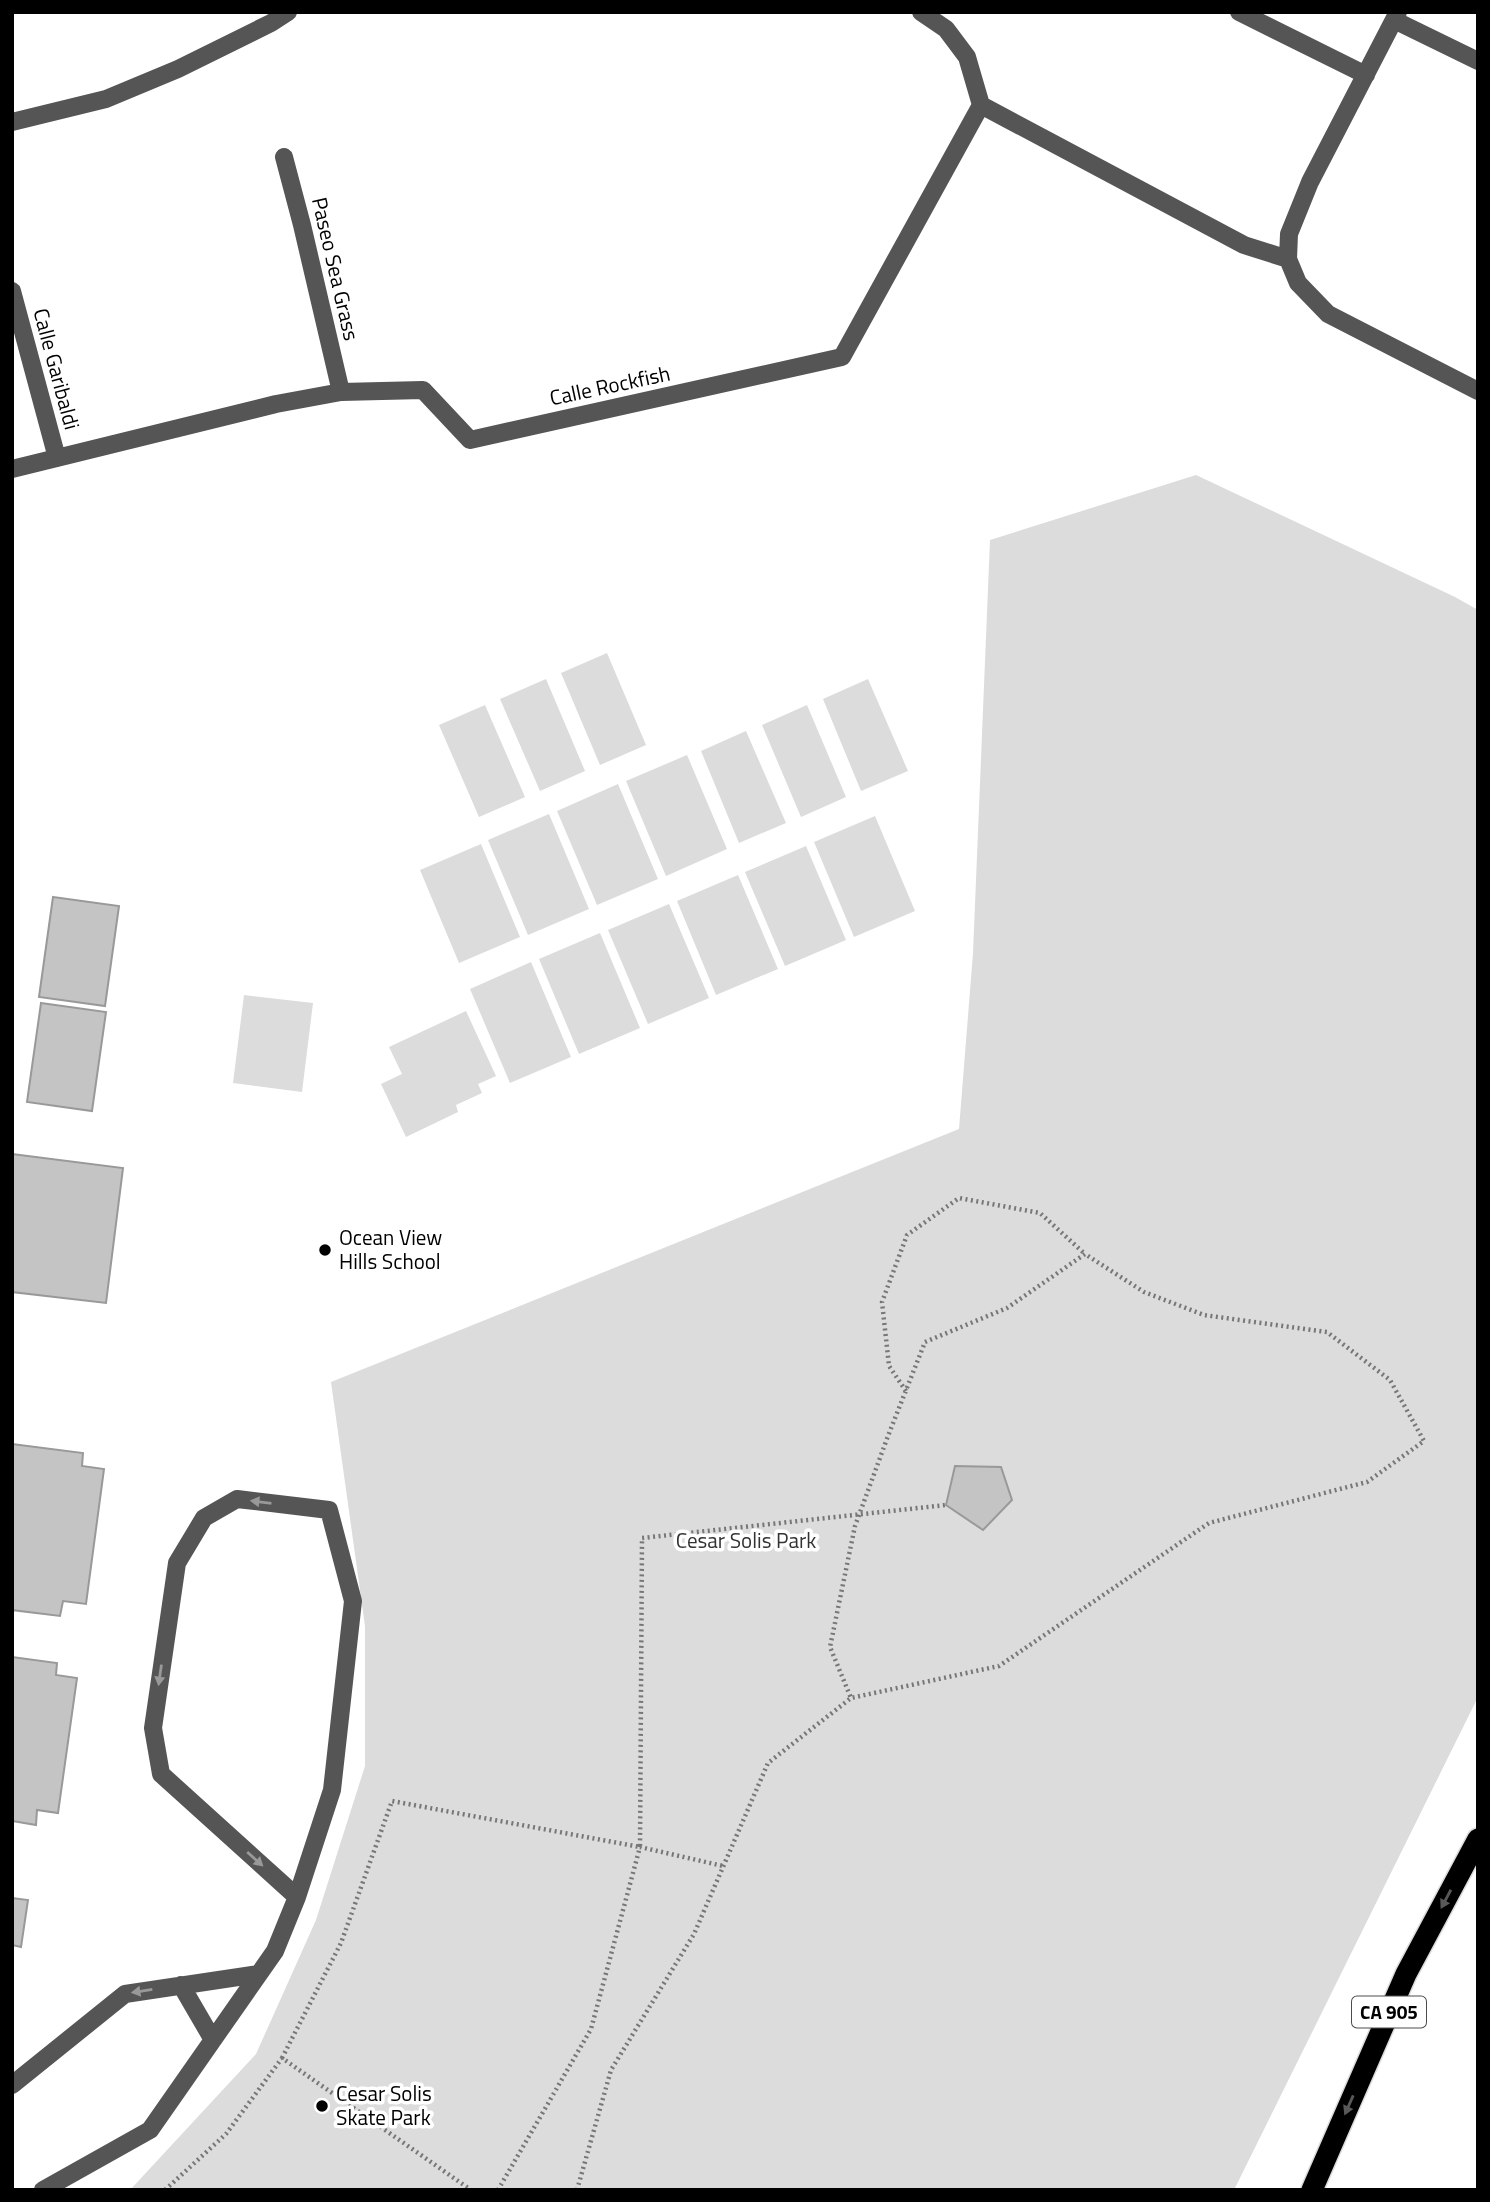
<svg xmlns="http://www.w3.org/2000/svg" width="1490" height="2202" font-family="'Titillium Web',sans-serif">
  <style>
    .green { fill: #dcdcdc }
    .building { fill: #c4c4c4; stroke: #999; stroke-width: 2 }
    .lines { fill: none; stroke-linecap: round; stroke-linejoin: round }
    .highway-casing { stroke: #dbdbdb; stroke-width: 24 }
    .path { stroke: #777; stroke-width: 4.5; stroke-dasharray: 2 3.5; stroke-linecap: butt }
    .minor { stroke: #555; stroke-width: 18 }
    .highway { stroke: #000; stroke-width: 21 }
    .oneway { fill: #999 }
    .oneway2 { fill: #595959 }
    .poi-dot { fill: #000; stroke: #fff; stroke-width: 2.5 }
    .labels { text-anchor: middle; stroke-width: 7; stroke-linejoin: round; paint-order: stroke }
    .shield { fill: #fff; stroke: #4c4c4c; stroke-width: 2 }
    .shield-label { font-size: 19px; font-weight: bold; fill: #000 }
    .street-label { font-size: 21px; fill: #000; stroke: #fff }
    .poi-label { font-size: 21px; fill: #000; stroke: #fff; text-anchor: start }
    .park-label { font-size: 21px; fill: #333; stroke: #fff }
  </style>
  <rect width="100%" height="100%" fill="#fff"/>
  <!-- green -->
  <path class="green" d="M1196,475L1455,597L1478,610V1697L1234,2190H130L256,2054L316,1920L365,1766V1626L331,1382L959,1129L973,953L990,540Z
    M607,653L646,745L600,765L561,673Z
    M546,679L585,771L540,791L500,699Z
    M868,679L908,771L861,791L823,699Z
    M485,705L525,797L479,817L439,725Z
    M807,705L846,797L801,817L762,725Z
    M746,731L786,823L739,843L701,751Z
    M687,755L727,849L666,876L626,781Z
    M618,784L658,879L597,905L557,811Z
    M549,814L589,909L528,935L488,840Z
    M875,816L915,911L854,937L814,842Z
    M481,844L520,937L459,963L420,870Z
    M806,846L846,940L785,966L745,872Z
    M738,875L778,969L716,995L677,901Z
    M669,904L709,998L648,1024L608,930Z
    M600,933L640,1028L579,1054L539,959Z
    M531,962L571,1057L510,1083L470,989Z
    M244,995L313,1003L302,1092L233,1083Z
    M466,1011L496,1076L478,1084L482,1093L456,1105L458,1112L406,1137L381,1084L402,1074L389,1047Z"/>
  <!-- building -->
  <path class="building" d="M53,897L119,906L105,1006L39,997Z
    M41,1003L106,1012L92,1111L27,1102Z
    M12,1154L123,1168L106,1303L12,1292Z
    M12,1444L83,1453L82,1466L104,1469L86,1604L63,1601L60,1616L12,1610Z
    M955,1466L1001,1467L1012,1500L983,1530L946,1505Z
    M12,1657L57,1663L56,1675L77,1678L58,1813L37,1810L36,1825L12,1821Z
    M12,1898L28,1900L21,1947L12,1945Z"/>
  <g class="lines">
    <defs>
      <path id="highway" d="M1312,2190L1406,1974L1478,1839"/>
    </defs>
    <!-- highway casing -->
    <use href="#highway" class="highway-casing"/>
    <!-- path -->
    <path class="path" d="M906,1391L889,1366L882,1302L907,1235L959,1198L1040,1213L1085,1254
      M282,2058L341,1943L392,1801L640,1847L642,1538L946,1505
      M165,2190L226,2134L282,2058L471,2190
      M498,2190L591,2029L640,1847L723,1866
      M577,2190L611,2070L694,1934L768,1763L851,1698L999,1666L1209,1523L1367,1482L1424,1441L1390,1380L1327,1332L1204,1315L1144,1292L1085,1254L1007,1308L925,1342L888,1436L855,1526L830,1647L851,1698"/>
    <!-- minor -->
    <path class="minor" d="M1239,12L1366,75
      M1398,12L1310,182L1289,234L1288,259L1298,283L1328,314L1478,391
      M1394,20L1478,61
      M981,105L1244,245L1288,259
      M12,122L106,99L178,69L271,23L288,12
      M284,157L302,225L341,392
      M12,291L57,458
      M12,469L276,404L341,392L423,390L470,440L842,357L981,105L967,57L946,29L921,12
      M181,1985L213,2040
      M12,2085L125,1994L258,1974
      M43,2190L150,2130L275,1951L297,1897L332,1790L353,1601L329,1510L237,1499L204,1518L177,1563L153,1728L161,1774L297,1897"/>
    <!-- highway -->
    <use href="#highway" class="highway"/>
  </g>
  <!-- one-way arrows -->
  <defs><path id="oneway-solid" d="M-6-.8H1V-3.2L6.5 0L1 3.2V.8H-6Z" transform="scale(1.75)"/></defs>
  <g class="oneway">
    <use href="#oneway-solid" transform="translate(261 1502) rotate(-173)"/>
    <use href="#oneway-solid" transform="translate(160 1675) rotate(98)"/>
    <use href="#oneway-solid" transform="translate(255 1859) rotate(42)"/>
    <use href="#oneway-solid" transform="translate(142 1991) rotate(171)"/>
  </g>
  <g class="oneway2">
    <use href="#oneway-solid" transform="translate(1446 1899) rotate(118)"/>
    <use href="#oneway-solid" transform="translate(1349 2105) rotate(114)"/>
  </g>
  <!-- markers -->
  <g class="poi-dot">
    <circle cx="325" cy="1250" r="7"/>
    <circle cx="322" cy="2106" r="7"/>
  </g>
  <g class="labels">
    <!-- shield labels -->
    <rect class="shield" x="1352" y="1996.5" width="74" height="31" rx="5"/>
    <g class="shield-label">
      <text x="1389" y="2019">CA 905</text>
    </g>
    <!-- street labels -->
    <g class="street-label">
      <text transform="translate(335 269) rotate(77)" y="7">Paseo Sea Grass</text>
      <text transform="translate(56 369) rotate(75)" y="7">Calle Garibaldi</text>
      <text transform="translate(610 386) rotate(-12)" y="7">Calle Rockfish</text>
    </g>
    <!-- poi labels -->
    <g class="poi-label">
      <text x="339" y="1245">Ocean View<tspan x="339" dy="24">Hills School</tspan></text>
      <text x="336" y="2101">Cesar Solis<tspan x="336" dy="24">Skate Park</tspan></text>
    </g>
    <!-- park labels -->
    <g class="park-label">
      <text x="746" y="1548">Cesar Solis Park</text>
    </g>
  </g>
  <!-- border -->
  <rect width="1490" height="2202" fill="none" stroke="#000000" stroke-width="28"/>
</svg>
